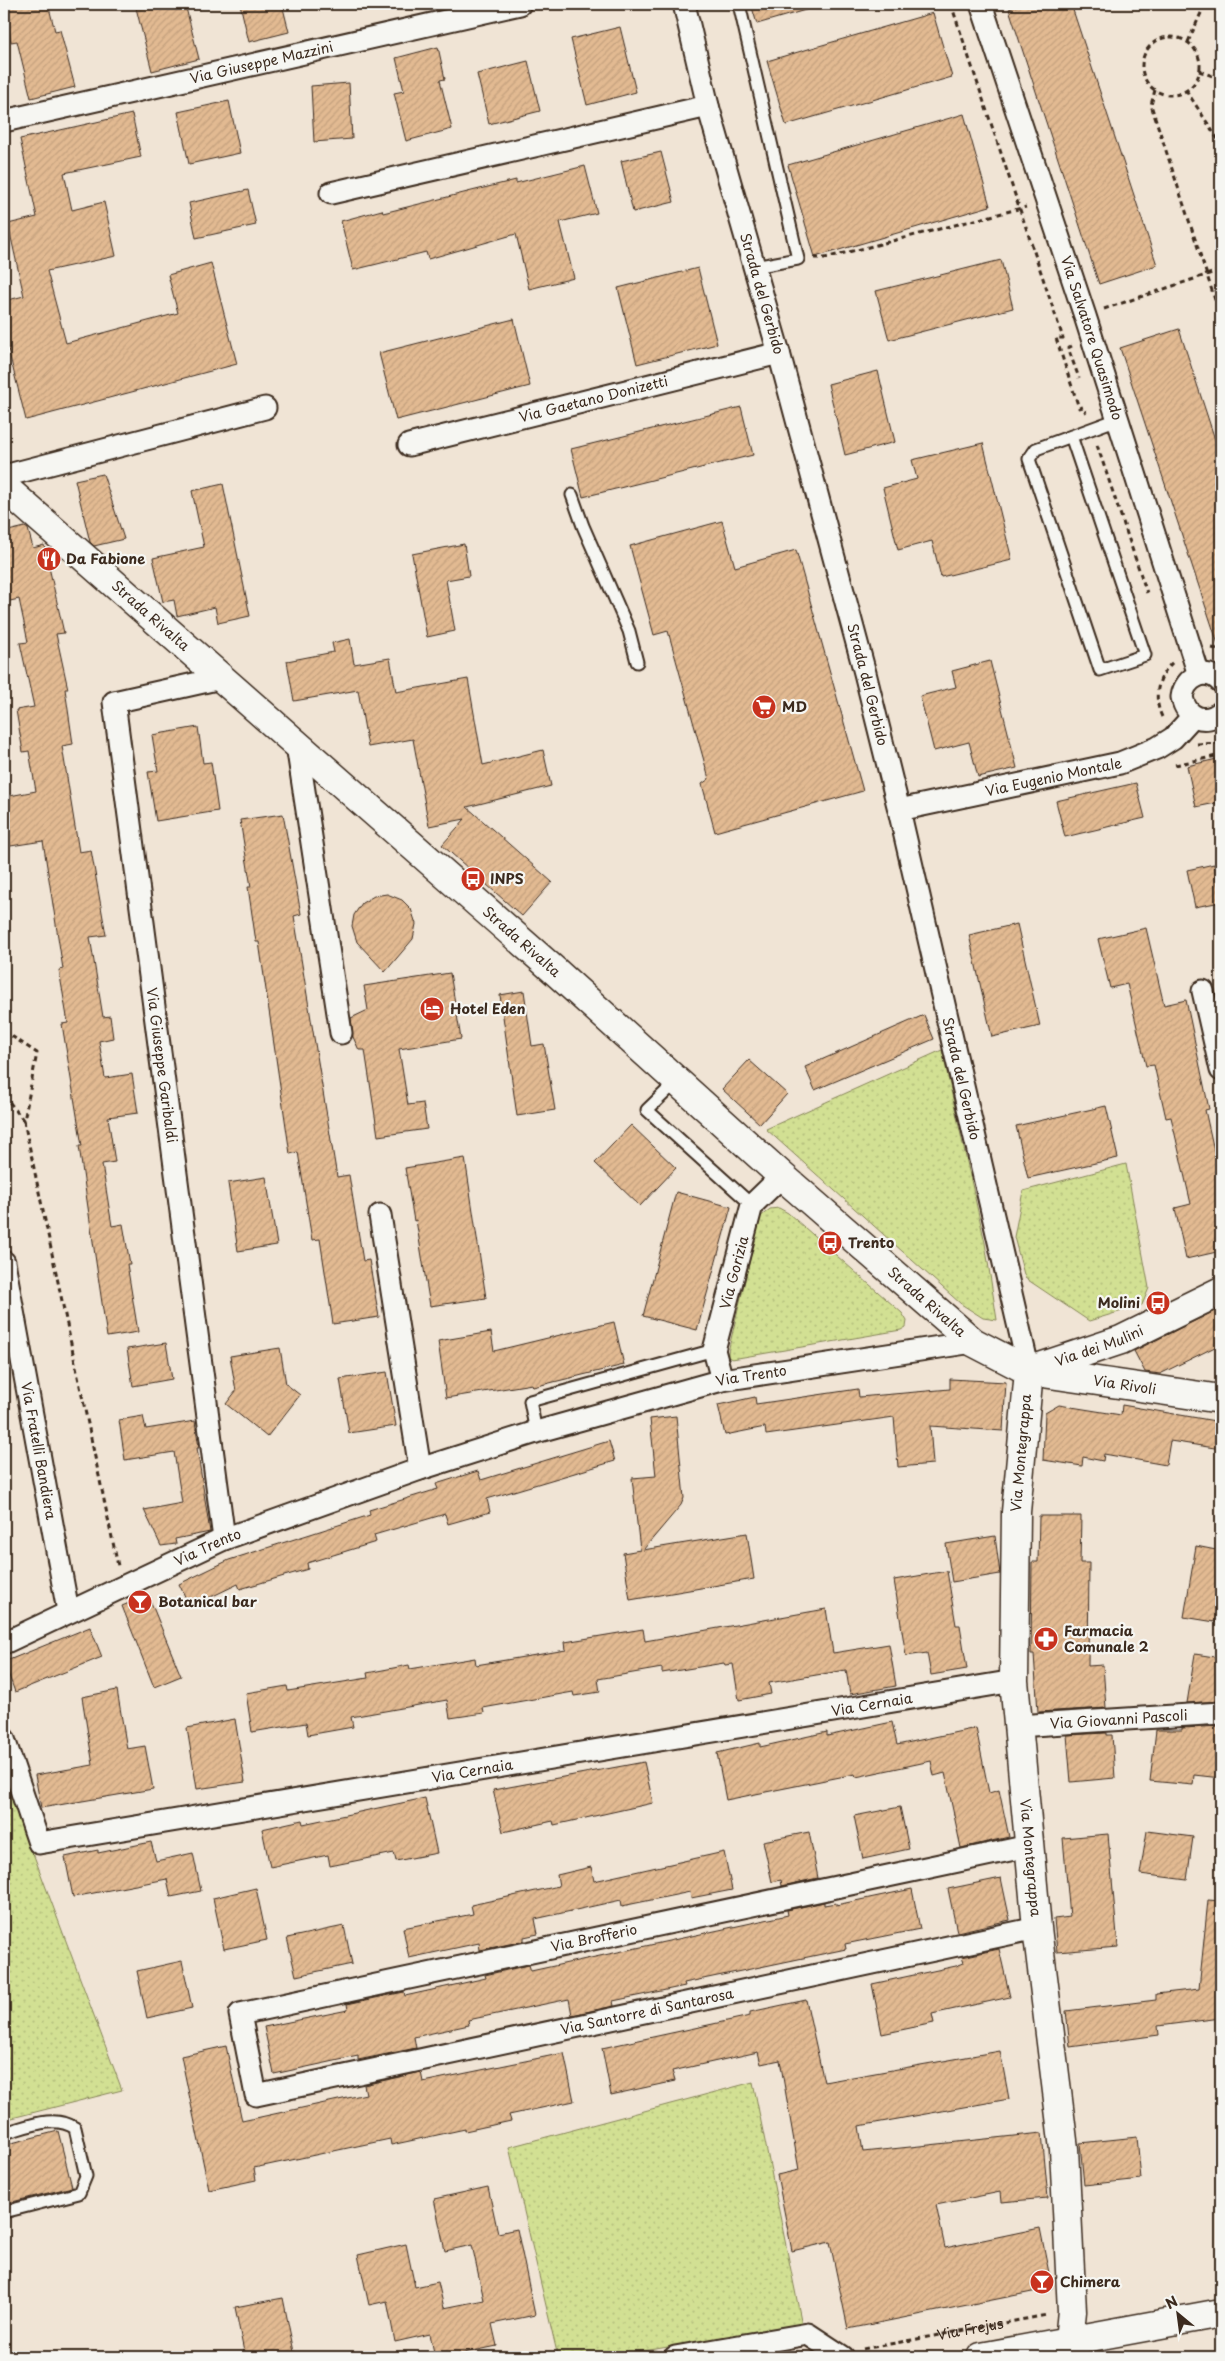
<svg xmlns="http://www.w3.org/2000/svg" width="1225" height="2361" font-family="'Playpen Sans',sans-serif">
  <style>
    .park { fill: url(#park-dots); stroke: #868558 }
    .building { fill: url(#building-hatch); stroke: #3b2a1e }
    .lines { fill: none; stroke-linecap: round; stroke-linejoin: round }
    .service-casing { stroke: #3b2a1e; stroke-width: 15 }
    .minor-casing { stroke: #3b2a1e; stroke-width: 25 }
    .tertiary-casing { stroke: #3b2a1e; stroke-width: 31 }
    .path { stroke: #3b2a1e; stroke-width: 3; stroke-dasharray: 5 4; stroke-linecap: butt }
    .service { stroke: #f6f6f2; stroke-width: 11 }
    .minor { stroke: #f6f6f2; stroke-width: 21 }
    .tertiary { stroke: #f6f6f2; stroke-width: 28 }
    .labels { text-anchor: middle; stroke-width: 4.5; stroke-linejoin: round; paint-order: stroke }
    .street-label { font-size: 14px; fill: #3b2a1e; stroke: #f6f6f2 }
    .poi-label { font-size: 14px; font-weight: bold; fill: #3b2a1e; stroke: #f6f6f2; text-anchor: start }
  </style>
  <defs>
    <pattern id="park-dots" width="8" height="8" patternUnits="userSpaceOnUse" patternTransform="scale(1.25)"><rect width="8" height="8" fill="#d2e093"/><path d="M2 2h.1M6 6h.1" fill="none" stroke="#b5c07e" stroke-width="1.8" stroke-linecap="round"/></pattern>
    <pattern id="building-hatch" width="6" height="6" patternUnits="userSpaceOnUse" patternTransform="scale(1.25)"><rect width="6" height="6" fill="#e2ba92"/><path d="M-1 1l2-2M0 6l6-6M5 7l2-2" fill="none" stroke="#c3a07d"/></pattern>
  </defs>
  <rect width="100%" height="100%" fill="#f0e4d5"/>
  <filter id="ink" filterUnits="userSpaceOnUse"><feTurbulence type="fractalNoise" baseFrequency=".02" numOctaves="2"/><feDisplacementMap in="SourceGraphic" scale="10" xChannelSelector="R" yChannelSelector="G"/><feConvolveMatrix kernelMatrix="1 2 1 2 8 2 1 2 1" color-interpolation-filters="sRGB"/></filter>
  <g filter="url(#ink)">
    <!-- park -->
    <path class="park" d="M942,1050L985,1243L997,1320L983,1318L961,1304L766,1129Z
      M1126,1164L1149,1288L1142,1305L1089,1321L1025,1278L1014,1237L1023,1191Z
      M779,1208L788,1213L902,1313L907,1321L906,1327L901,1330L732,1359L728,1357V1352L760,1217L770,1209Z
      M4,1776L122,2090L4,2120Z
      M753,2082L802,2325L607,2357H558L509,2147Z"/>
    <!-- building -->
    <path class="building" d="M4,4H48L55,31L60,30L75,87L31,98L17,41L11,42Z
      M135,4H185L199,59L152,71Z
      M240,4H282L289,32L249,42Z
      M751,4H808L809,9L757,24Z
      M1023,4H1071L1157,265L1099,284L1009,9Z
      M933,13L952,77L786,125L767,61Z
      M620,27L636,92L587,105L571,39Z
      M438,47L445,79L440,80L452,129L406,141L394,93L404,91L396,58Z
      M528,61L540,111L489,124L477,74Z
      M349,83L352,139L314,142L311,86Z
      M229,101L240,153L189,164L178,112Z
      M132,114L141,157L64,173L72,210L104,202L116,256L47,271L66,343L178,313L168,275L211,263L237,364L26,420L4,333V301L24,296L8,224L37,217L20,139Z
      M964,114L990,206L815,257L788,165Z
      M661,152L674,202L633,212L621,161Z
      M585,166L597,213L560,222L574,278L529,289L516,234L428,259L426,252L353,270L341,221L382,210L383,213L516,180V183Z
      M248,190L256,225L196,238L189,203Z
      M1001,260L1013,308L889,340L876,291Z
      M698,268L717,344L637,364L618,288Z
      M514,319L530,386L396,420L379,353Z
      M1179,329L1221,458V644H1218L1120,348Z
      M878,371L895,442L845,455L828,384Z
      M741,407L753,455L583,497L571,449Z
      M983,443L1012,560L941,577L932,541L898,550L883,488L917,479L912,460Z
      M103,474L124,539L94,546L90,542L75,480Z
      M223,484L250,616L218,623L215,607L177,616L174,600L163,602L153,558L204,547L192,491Z
      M722,521L735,567L796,550L863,791L715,832L702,784L709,779L668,631L654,635L630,546Z
      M25,527L28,529L33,548L44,545L64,633L56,634L68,689H65L73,744L62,746L79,852L91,850L106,935L90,937L103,1017L110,1016L113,1038L99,1041L105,1078L132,1074L138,1113L108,1117L115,1162L102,1164L112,1226L123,1224L130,1264H127L138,1332L107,1337L79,1146H82L62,1024L68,1023L59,970L63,969L43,841L4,847V797L36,791L29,751L23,752L16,710L34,707L20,643L28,642L19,599L10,601L4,573V532Z
      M464,544L469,576L446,580L455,631L427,637L412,554Z
      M350,639L354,664L390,658L396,692L468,679L483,765L543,750L551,786L467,807L552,882L522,916L442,845L465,819L429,826L413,739L368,747L358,690L294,701L287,661L334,652L332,643Z
      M990,661L1017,768L978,777L969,742L934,751L920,696L956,687L952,671Z
      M198,727L203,763L211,762L218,811L156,821L148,772L158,771L152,735Z
      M1221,758V802L1196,807L1187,766Z
      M1136,783L1145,818L1065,837L1056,801Z
      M283,814L301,914L294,916L337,1177L349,1175L363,1261L369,1260L379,1317L333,1324L320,1239L312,1240L298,1152L290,1154L259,942H256L248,887H251L240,820Z
      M1214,864L1221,902L1195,907L1187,870Z
      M387,894L402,900L411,909L416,924L413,939L385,972L357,942L352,926L354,915L362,903L374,896Z
      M1017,924L1040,1026L992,1037L969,935Z
      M1146,928L1164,1005L1186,1000L1209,1109L1205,1110L1221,1182V1251L1186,1259L1175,1208L1191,1204L1171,1117L1166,1118L1154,1065L1146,1066L1127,984L1110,988L1098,939Z
      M450,973L461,1039L399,1049L408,1105L423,1103L427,1129L378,1136L365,1050H359L353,1037L351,1018L368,1010L364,986Z
      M524,991L532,1046L544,1044L555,1110L517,1116L500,995Z
      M924,1015L934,1039L815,1090L805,1067Z
      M749,1060L787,1094L760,1124L722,1089Z
      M1106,1106L1118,1158L1028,1178L1016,1126Z
      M631,1125L676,1168L640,1206L595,1163Z
      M465,1158L486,1298L430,1306L416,1220L414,1221L405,1168Z
      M266,1177L277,1245L238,1251L228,1183Z
      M676,1192L731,1207L697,1330L643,1316Z
      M1221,1308V1344L1160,1374L1145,1372L1134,1351Z
      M614,1322L624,1365L533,1387L532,1384L446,1398L438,1341L491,1332L494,1351Z
      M166,1343L172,1379L133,1386L127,1349Z
      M280,1348L286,1384L300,1395L267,1437L226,1404L236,1391L230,1356Z
      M387,1372L396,1426L349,1433L340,1379Z
      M950,1379L1006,1382L1003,1431L930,1426L933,1464L898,1467L894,1417L766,1435L765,1427L725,1435L718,1405L755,1397L756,1404L858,1389L859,1397L950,1389Z
      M1059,1405L1121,1415L1122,1405L1221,1422V1449L1170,1441L1166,1465L1104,1454L1103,1461L1083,1457L1082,1466L1043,1460L1045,1413Z
      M143,1416L146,1429L195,1421L199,1448H197L210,1532L175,1539L176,1544L161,1546L144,1510L182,1503L174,1452L125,1460L119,1420Z
      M676,1416L684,1498L681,1505L643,1550L747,1533L754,1579L630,1600L623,1553L640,1550L632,1478L656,1476L650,1419Z
      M609,1441L615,1461L487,1499L490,1512L448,1524L445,1514L374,1535L376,1542L307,1563L308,1569L240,1589L238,1584L190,1607L179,1584L229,1560L370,1515L369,1510L438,1489L436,1484L478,1471L481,1480Z
      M1039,1516H1081L1080,1563H1089L1088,1666L1103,1665L1106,1708L1038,1712L1034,1654H1031L1032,1562H1038Z
      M995,1536L1000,1574L952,1582L946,1544Z
      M1196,1546L1221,1551V1623L1184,1617Z
      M947,1571L956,1625H960L967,1669L931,1675L927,1653L906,1656L894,1580Z
      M148,1595L181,1676L154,1687L122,1606Z
      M826,1609L833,1653L889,1644L896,1686L850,1694L846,1670L769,1683L771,1694L739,1700L733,1664L725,1665L724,1663L662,1673V1668L598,1679L600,1692L574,1696L573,1692L483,1708L484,1713L450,1718L447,1700L351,1717L353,1727L308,1735L306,1723L252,1732L246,1693L287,1686L288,1691L368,1678L367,1673L409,1665L410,1669L475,1658L476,1665L566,1650L565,1642L643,1629L645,1641Z
      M90,1627L102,1657L15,1692L4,1662Z
      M1195,1654L1221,1658V1701L1187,1703Z
      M117,1690L127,1749L145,1746L153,1789L41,1808L35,1775L93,1765L82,1697Z
      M235,1719L245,1782L197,1789L187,1728Z
      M892,1722L897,1745L976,1728L989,1793L999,1790L1009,1837L961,1848L945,1773L934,1776L931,1761L856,1777L855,1774L726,1800L717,1753L760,1743V1747L827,1732V1736Z
      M1221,1726V1778L1194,1775L1193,1785L1150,1781L1156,1730H1182V1728Z
      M1107,1733V1735H1112L1115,1778L1071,1782L1067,1735Z
      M644,1762L653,1803L554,1825L553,1821L503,1832L493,1790Z
      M425,1798L437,1853L396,1861L394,1853L330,1866L328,1855L270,1867L262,1829L302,1820L303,1824Z
      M900,1807L909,1849L863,1859L854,1816Z
      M1147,1831L1193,1837L1187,1880L1140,1874Z
      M809,1832L818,1878L782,1886L781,1880L772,1882L763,1841Z
      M1108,1834L1118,1947L1057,1952L1054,1919L1070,1917L1063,1838Z
      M151,1842L156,1861L193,1853L201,1891L171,1897L167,1879L73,1897L65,1857L98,1850V1853Z
      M724,1852L732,1890L691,1898L690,1892L622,1906L621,1900L535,1919L538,1934L524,1937V1941L480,1950L479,1943L409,1958L403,1928L473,1914L471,1905L559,1886L557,1875L591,1867L594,1881Z
      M1001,1878L1010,1920L957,1932L948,1889Z
      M256,1888L267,1940L224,1949L213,1898Z
      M912,1889L920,1929L845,1944L846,1949L684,1983L685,1986L613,2001L614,2006L572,2015L569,1999L468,2020L469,2025L414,2037L416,2048L358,2060V2056L274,2074L264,2027L348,2010L347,2004L404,1992L405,1996L486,1978L485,1975L529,1965L531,1971L788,1915L787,1910L824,1902V1905L836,1903V1905Z
      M1208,1900L1221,1901V2018L1158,2026L1159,2035L1070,2047L1066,2011L1156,2000V1994L1199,1989Z
      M344,1926L352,1964L296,1976L287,1938Z
      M999,1949L1010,1997L932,2014L934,2023L882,2034L872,1984L956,1966L964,1963L962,1957Z
      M182,1961L192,2008L147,2018L137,1971Z
      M806,2000L824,2082L1000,2051L1009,2099L859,2126L863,2152L1042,2133L1048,2198L1001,2202L1000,2192L936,2205L945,2248L1040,2228L1052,2288L848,2329L830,2242L792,2251L777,2175L799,2170L780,2060L761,2064L758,2052L672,2071L675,2081L611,2095L602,2048L750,2016V2012Z
      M226,2046L242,2121L366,2094L364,2085L421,2072L423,2082L564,2053L574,2101L509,2115L511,2121L465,2131V2129L391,2145L390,2139L254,2168L256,2180L209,2190L181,2056Z
      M58,2131L72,2187L4,2204V2145Z
      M1137,2137L1141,2179L1084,2185L1080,2143Z
      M488,2187L498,2233L517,2229L535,2315L492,2324L497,2346L445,2357H435L430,2334L395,2342L387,2301L369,2305L358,2255L406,2244L415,2287L438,2282L444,2308L484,2300L472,2245L445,2251L434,2199Z
      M283,2298L295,2357H245L235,2307Z"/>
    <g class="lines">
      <defs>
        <path id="service" d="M739,4L798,259L754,267
          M1071,436L1145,655L1100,670L1029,459L1036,449L1118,419
          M572,495L583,526L629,631L637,662
          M677,1081L647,1110L752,1205
          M536,1432L530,1401L714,1350
          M4,2133C27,2127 54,2114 75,2128L86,2176L79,2193L4,2212"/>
        <g id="minor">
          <path id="s2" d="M684,4L708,106L779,353L865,673L899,810L1029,1371"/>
          <path id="s3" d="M981,4L1085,316L1199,675"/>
          <path id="s4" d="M4,121L520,4"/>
          <path d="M331,193L708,106"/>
          <path id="s5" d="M409,445L779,353"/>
          <path d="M4,476L265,408"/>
          <path id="s6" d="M221,678L114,702L224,1539"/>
          <path d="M1221,682C1206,666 1185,677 1182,697C1186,718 1205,725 1221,712"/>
          <path d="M297,745L341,1033"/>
          <path id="s7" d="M899,810L1120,763L1157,748L1173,738L1193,716"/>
          <path d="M1203,991L1221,1070"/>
          <path d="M380,1215L420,1469"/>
          <path id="s8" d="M4,1262L68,1611"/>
          <path id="s9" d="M722,1380L714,1350L752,1205L782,1176"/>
          <path id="s10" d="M4,1643L224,1539L420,1469L536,1432L722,1380L973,1342"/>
          <path id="s11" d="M1017,1726L1221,1713"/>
          <path id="s12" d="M4,1739L39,1843L1014,1681"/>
          <path id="s13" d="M1029,1846L240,2014L256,2095L1037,1928"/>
          <path d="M675,2357L808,2334L843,2357"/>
        </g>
        <g id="tertiary">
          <path id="s14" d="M4,487L555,971L782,1176L973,1342L1029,1371L1221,1399"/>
          <path id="s15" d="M1034,1369L1121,1340L1221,1291"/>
          <path id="s16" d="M1029,1371L1016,1512L1014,1681L1037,1928L1064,2149L1072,2311L1069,2341"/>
          <path d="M981,2357L1221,2313"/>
        </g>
      </defs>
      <!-- service casing -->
      <use href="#service" class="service-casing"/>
      <!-- minor casing -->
      <use href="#minor" class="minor-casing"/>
      <!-- tertiary casing -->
      <use href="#tertiary" class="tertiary-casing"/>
      <!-- path -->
      <g class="path">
        <path d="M951,4L1063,338H1056L1079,408L1083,407L1086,413"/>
        <circle cx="1171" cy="66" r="29"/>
        <path d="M1188,42L1205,4"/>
        <path d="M1199,71L1221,79"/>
        <path d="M1155,90L1151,105L1221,318"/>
        <path d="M1186,90L1221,144"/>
        <path d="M814,258H825L1026,207"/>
        <path d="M1104,309L1221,270"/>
        <path d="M1072,346L1068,348L1079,378"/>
        <path d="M1097,445L1147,593"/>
        <path d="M1212,648L1221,650"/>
        <path d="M1162,717C1153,698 1157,676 1173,662"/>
        <path d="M1197,744L1221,743"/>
        <path d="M1175,765L1221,755"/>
        <path d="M4,1031L37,1053L24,1121L118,1566"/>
        <path d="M4,1095L24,1121"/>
        <path id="s1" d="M863,2349L1047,2315"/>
      </g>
      <!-- service -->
      <use href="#service" class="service"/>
      <!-- minor -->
      <use href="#minor" class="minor"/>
      <!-- tertiary -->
      <use href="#tertiary" class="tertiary"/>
    </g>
  </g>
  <!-- icons -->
  <defs>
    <symbol id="restaurant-disc" viewBox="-11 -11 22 22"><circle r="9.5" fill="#c8321e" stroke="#f6f6f2"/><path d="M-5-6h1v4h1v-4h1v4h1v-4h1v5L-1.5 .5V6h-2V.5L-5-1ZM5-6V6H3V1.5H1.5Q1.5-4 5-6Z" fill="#fff"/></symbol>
    <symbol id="supermarket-disc" viewBox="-11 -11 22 22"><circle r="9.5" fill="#c8321e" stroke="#f6f6f2"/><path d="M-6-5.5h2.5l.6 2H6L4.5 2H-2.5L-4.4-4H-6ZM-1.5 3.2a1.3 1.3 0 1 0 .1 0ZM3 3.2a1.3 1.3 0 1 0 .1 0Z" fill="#fff"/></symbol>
    <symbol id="bus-disc" viewBox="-11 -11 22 22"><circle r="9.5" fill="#c8321e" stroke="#f6f6f2"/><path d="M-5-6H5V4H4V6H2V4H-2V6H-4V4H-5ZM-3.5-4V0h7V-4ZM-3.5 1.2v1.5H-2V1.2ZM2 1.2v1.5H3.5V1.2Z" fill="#fff"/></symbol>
    <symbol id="hotel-disc" viewBox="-11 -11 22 22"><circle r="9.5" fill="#c8321e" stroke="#f6f6f2"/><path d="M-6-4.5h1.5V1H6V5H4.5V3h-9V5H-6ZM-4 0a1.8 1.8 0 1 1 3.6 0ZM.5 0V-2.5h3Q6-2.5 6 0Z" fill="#fff"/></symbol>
    <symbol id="bar-disc" viewBox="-11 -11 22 22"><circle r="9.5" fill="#c8321e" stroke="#f6f6f2"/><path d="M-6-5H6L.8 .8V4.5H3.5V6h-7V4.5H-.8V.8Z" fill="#fff"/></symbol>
    <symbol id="pharmacy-disc" viewBox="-11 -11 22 22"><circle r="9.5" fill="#c8321e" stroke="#f6f6f2"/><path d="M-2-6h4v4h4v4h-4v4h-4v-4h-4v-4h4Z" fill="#fff"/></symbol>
  </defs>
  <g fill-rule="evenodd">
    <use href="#restaurant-disc" x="35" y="545" width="28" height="28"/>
    <use href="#supermarket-disc" x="750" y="693" width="28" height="28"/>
    <use href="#bus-disc" x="459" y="865" width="28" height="28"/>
    <use href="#hotel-disc" x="418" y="995" width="28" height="28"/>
    <use href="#bus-disc" x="816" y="1229" width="28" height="28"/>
    <use href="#bus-disc" x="1144" y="1289" width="28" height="28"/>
    <use href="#bar-disc" x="126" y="1588" width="28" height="28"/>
    <use href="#pharmacy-disc" x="1032" y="1625" width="28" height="28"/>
    <use href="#bar-disc" x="1028" y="2268" width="28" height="28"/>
  </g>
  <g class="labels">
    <!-- street labels -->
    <g class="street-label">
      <text dy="5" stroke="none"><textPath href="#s4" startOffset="264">Via Giuseppe Mazzini</textPath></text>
      <text dy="5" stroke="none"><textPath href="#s2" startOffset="300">Strada del Gerbido</textPath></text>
      <text dy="5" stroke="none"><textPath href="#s3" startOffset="352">Via Salvatore Quasimodo</textPath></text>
      <text dy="5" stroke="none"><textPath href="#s5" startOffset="190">Via Gaetano Donizetti</textPath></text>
      <text dy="5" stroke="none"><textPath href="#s14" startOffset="195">Strada Rivalta</textPath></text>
      <text dy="5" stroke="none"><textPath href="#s2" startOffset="705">Strada del Gerbido</textPath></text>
      <text dy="5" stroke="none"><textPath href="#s7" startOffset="158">Via Eugenio Montale</textPath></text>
      <text dy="5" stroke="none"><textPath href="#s14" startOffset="689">Strada Rivalta</textPath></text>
      <text dy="5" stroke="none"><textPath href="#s6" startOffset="476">Via Giuseppe Garibaldi</textPath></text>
      <text dy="5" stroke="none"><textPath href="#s2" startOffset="1110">Strada del Gerbido</textPath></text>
      <text dy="5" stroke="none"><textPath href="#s9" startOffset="111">Via Gorizia</textPath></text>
      <text dy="5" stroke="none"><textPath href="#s14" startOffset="1231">Strada Rivalta</textPath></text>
      <text dy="5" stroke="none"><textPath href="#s15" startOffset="69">Via dei Mulini</textPath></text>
      <text dy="5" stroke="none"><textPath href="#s10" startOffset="796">Via Trento</textPath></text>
      <text dy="5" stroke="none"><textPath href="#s14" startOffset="1452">Via Rivoli</textPath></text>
      <text dy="5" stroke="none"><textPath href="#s8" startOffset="192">Via Fratelli Bandiera</textPath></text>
      <text transform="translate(1021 1453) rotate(-85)" y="5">Via Montegrappa</text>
      <text dy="5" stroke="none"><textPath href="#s10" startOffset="225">Via Trento</textPath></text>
      <text dy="5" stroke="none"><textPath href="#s12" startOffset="954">Via Cernaia</textPath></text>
      <text dy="5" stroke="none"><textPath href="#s11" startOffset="102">Via Giovanni Pascoli</textPath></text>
      <text dy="5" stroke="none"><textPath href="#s12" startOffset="549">Via Cernaia</textPath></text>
      <text dy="5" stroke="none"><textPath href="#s16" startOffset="488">Via Montegrappa</textPath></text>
      <text transform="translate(594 1938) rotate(-12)" y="5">Via Brofferio</text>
      <text dy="5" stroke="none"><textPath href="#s13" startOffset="1289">Via Santorre di Santarosa</textPath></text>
      <text dy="5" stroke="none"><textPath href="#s1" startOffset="109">Via Frejus</textPath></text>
    </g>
    <!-- poi labels -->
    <g class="poi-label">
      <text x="66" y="564">Da Fabione</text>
      <text x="782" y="712">MD</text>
      <text x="490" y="884">INPS</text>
      <text x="450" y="1014">Hotel Eden</text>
      <text x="848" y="1248">Trento</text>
      <text x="1140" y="1308" text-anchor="end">Molini</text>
      <text x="158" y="1607">Botanical bar</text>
      <text x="1064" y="1636">Farmacia<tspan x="1064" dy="16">Comunale 2</tspan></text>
      <text x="1060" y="2287">Chimera</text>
    </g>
  </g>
  <!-- margin -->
  <rect width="1225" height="2361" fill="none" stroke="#f6f6f2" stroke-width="20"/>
  <rect x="10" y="10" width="1205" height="2341" fill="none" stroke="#3b2a1e" stroke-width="2" filter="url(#ink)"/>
  <!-- north arrow -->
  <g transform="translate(1178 2314) rotate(331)" stroke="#f6f6f2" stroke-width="4" paint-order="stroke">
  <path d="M0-4L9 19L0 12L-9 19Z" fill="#3b2a1e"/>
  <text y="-8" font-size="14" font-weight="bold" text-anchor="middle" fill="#3b2a1e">N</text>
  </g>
</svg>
